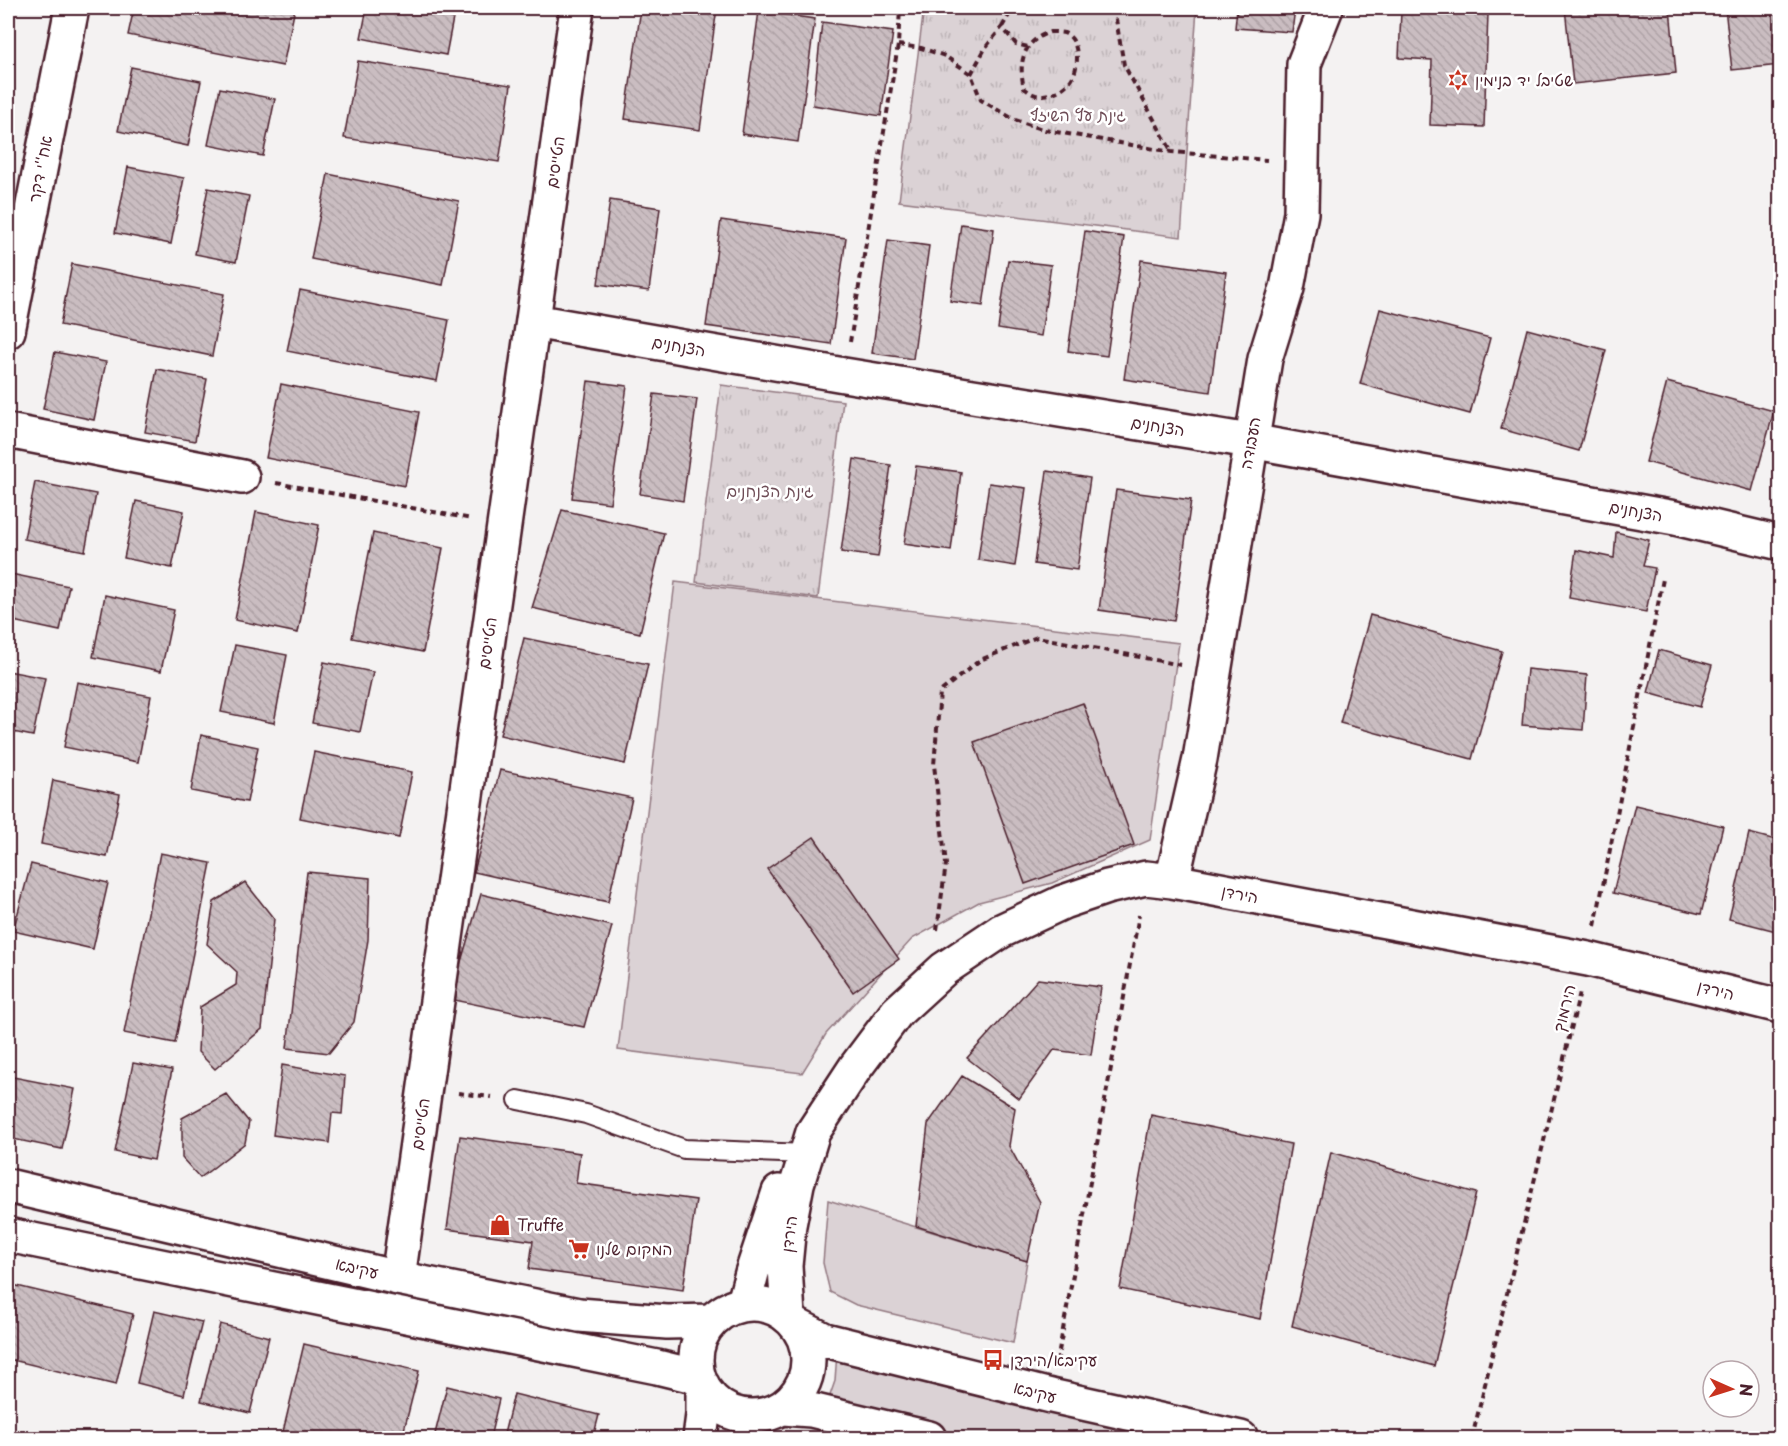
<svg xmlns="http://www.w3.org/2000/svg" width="1788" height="1446" font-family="'Playpen Sans','Playpen Sans Hebrew',sans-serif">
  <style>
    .grass { fill: #dbd2d5; stroke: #927880; stroke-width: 1.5 }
    .park { fill: url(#park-tufts); stroke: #927880; stroke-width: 1.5 }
    .building { fill: url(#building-back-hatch); stroke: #4a1f2b; stroke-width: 1.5 }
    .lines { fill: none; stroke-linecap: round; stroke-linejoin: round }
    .lane-casing { stroke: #4a1f2b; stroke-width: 22 }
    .street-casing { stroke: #4a1f2b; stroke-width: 38 }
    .secondary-casing { stroke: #4a1f2b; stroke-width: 38 }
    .path { stroke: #4a1f2b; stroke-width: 4; stroke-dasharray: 6 4.5; stroke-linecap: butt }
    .lane { stroke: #fff; stroke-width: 18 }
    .street { stroke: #fff; stroke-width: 33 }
    .secondary { stroke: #fff; stroke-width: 33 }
    .labels { text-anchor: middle; stroke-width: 5; stroke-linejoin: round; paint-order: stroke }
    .poi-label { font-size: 16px; fill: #4a1f2b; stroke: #fff; text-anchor: start }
    .park-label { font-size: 16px; fill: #6e4c56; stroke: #fff }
    .street-label { font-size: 16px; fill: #4a1f2b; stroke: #fff }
  </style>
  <defs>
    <pattern id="park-tufts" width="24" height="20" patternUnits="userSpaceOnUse" patternTransform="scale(1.5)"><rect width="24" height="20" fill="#dbd2d5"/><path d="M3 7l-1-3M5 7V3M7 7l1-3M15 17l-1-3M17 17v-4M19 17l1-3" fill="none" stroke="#bdb4b7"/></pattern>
    <pattern id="building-back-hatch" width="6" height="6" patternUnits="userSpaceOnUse" patternTransform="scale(1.5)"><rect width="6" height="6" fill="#cabdc1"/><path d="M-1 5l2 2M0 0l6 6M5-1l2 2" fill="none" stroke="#afa2a6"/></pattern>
  </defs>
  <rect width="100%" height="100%" fill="#f4f2f2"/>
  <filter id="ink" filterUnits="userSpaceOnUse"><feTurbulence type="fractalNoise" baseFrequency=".0167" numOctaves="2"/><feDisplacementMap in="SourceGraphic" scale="12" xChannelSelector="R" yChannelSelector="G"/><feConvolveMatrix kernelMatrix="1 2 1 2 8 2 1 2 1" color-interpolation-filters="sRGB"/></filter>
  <g filter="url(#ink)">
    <!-- grass -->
    <path class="grass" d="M675,582L1179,643L1150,840L1052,883L979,902L912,939L826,1034L802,1073L618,1050Z
      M828,1200L1027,1261L1013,1343L856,1305L830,1292L823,1263Z
      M837,1352L1182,1438H975L827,1404L835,1381Z"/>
    <!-- park -->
    <path class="park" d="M924,8H1197L1181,237L899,201Z
      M721,385L843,401L818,598L696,582Z"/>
    <!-- building -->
    <path class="building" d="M134,8H295L283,66L128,35Z
      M367,8H455L446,55L361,38Z
      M641,8H717L700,130L625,119Z
      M1237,8H1295L1292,32L1235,28Z
      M1565,8H1670L1676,73L1573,84Z
      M1725,8H1780V65L1732,70Z
      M759,11L815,19L798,142L742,134Z
      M1401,11L1488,14L1484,127L1430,125L1432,60L1399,58Z
      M822,22L893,32L881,116L813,105Z
      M358,61L511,85L499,162L344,138Z
      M131,67L201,81L188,146L118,131Z
      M220,88L275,99L263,156L208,145Z
      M128,167L184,178L171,244L115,233Z
      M328,174L459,201L443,285L311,259Z
      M208,188L249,196L236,262L195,254Z
      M610,200L660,208L649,291L598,284Z
      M721,220L846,238L831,344L706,326Z
      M961,224L994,229L983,306L950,301Z
      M1085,231L1124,237L1107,356L1068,351Z
      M888,240L929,246L913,359L872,353Z
      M1008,260L1051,265L1041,336L998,329Z
      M1141,260L1226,272L1210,392L1124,379Z
      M72,264L224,294L212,356L60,325Z
      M300,290L449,320L437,381L287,351Z
      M1380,309L1490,338L1470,414L1360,384Z
      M1527,329L1606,350L1579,451L1501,429Z
      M55,352L106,362L94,420L43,409Z
      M157,369L207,379L195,441L145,432Z
      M588,381L627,386L610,503L572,498Z
      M1667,382L1774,411L1752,491L1646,462Z
      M281,384L419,412L405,486L266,458Z
      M654,394L697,399L683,501L640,494Z
      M854,459L891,465L878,557L841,552Z
      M916,466L961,472L951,551L904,544Z
      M1047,471L1090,478L1077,570L1034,564Z
      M35,482L96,494L85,551L24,539Z
      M989,483L1026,488L1015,566L978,560Z
      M1116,490L1191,500L1174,621L1099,610Z
      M136,501L184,511L172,568L124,558Z
      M562,510L664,533L640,633L532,608Z
      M256,512L319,525L298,633L235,620Z
      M1616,532L1649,540L1643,566L1655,568L1646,612L1569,598L1576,550L1614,558Z
      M373,533L443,548L423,652L352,638Z
      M11,574L69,586L60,631L8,620V589Z
      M105,595L174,610L161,671L93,657Z
      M1370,615L1502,651L1472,759L1340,723Z
      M524,638L648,664L625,764L500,735Z
      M235,645L287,655L274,723L221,712Z
      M1659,650L1712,665L1700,707L1648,693Z
      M324,662L373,672L360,732L312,723Z
      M1527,669L1587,675L1583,730L1522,725Z
      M8,671L45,678L33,736L8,731Z
      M77,682L151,696L138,762L64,747Z
      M1083,703L1134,845L1025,884L974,742Z
      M201,735L258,747L247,802L191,791Z
      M314,752L412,772L399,838L300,818Z
      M500,770L632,798L608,902L474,872Z
      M8,773L11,774L8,793Z
      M53,780L120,794L107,857L41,844Z
      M1635,805L1723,826L1701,914L1613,893Z
      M1749,833L1780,841V932L1729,919Z
      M814,837L899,959L853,992L767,869Z
      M160,853L211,863L175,1043L124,1033Z
      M31,864L108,883L93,949L13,931Z
      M307,872L370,878L368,940L354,1022L329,1053L287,1048Z
      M245,882L274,919L262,1029L215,1069L198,1052L200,1007L236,985L237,972L207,944L214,902Z
      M481,894L612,926L584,1027L450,999Z
      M1038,979L1101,987L1091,1055L1054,1050L1019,1099L967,1058Z
      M133,1063L172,1070L154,1160L115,1152Z
      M282,1065L345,1076L342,1114L332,1113L329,1143L273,1135Z
      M8,1076L75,1089L62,1149L8,1138Z
      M962,1076L1015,1108L1009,1146L1040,1202L1027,1261L916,1226L928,1124Z
      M226,1094L249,1122L245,1143L200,1178L182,1158V1118Z
      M1151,1115L1291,1144L1260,1319L1120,1289Z
      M460,1136L580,1153L576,1183L696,1200L683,1290L529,1269L533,1241L447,1229Z
      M1331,1152L1476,1193L1434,1366L1292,1326Z
      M13,1285L133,1314L116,1385L8,1359V1310Z
      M154,1311L202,1322L184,1395L137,1383Z
      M220,1324L269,1337L250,1413L201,1401Z
      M304,1344L419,1371L402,1438H293L282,1436Z
      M447,1386L499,1399L490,1438H434Z
      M514,1394L599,1415L593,1438H503Z"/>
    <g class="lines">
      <defs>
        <path id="lane" d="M518,1100L586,1114L684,1149L807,1154"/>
        <path id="street" d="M533,321L844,375L1250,441L1675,518L1780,543
          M8,331L72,8
          M8,431L242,477
          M1172,881L1200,759L1265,359L1287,288L1301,213L1304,64L1326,8
          M398,1278L577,8
          M744,1303L752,1273L779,1192
          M788,1316L785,1266L789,1225L797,1184L813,1132L855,1068L897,1012L944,969L1001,931L1063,902L1107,887L1146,878L1172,881L1588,959L1780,1006"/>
        <path id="secondary" d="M8,1186L398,1278L579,1315L667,1322L711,1321
          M8,1235L657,1367L698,1377
          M696 1360a56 56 0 1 1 112 0a56 56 0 1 1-112 0Z
          M798,1326L825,1340L1051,1396L1241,1438
          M783,1408L811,1410L929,1438
          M700,1438L703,1415V1386"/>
      </defs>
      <!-- lane casing -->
      <use href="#lane" class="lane-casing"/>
      <!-- street casing -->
      <use href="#street" class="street-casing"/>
      <!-- secondary casing -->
      <use href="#secondary" class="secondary-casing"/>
      <!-- path -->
      <path class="path" d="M1114,8L1124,65L1172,152
        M1002,27L1013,8
        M1050,32C1054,32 1060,32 1064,33C1079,38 1079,62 1074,74C1069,88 1050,97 1036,95C1031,94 1027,90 1024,88C1018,62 1023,41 1050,32Z
        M898,45L921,48L945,56L971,74L981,100L1015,120L1045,130L1172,152L1267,160
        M971,74L986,47L1002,27L1016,44L1028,47
        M850,342L898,45L900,8
        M276,483L472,519
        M1595,926L1663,579
        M937,930L946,864L934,765L940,692L980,660L1037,637L1181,665
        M458,1093L492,1097
        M1057,1362L1139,915
        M1472,1438L1580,992"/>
      <!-- lane -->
      <use href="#lane" class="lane"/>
      <!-- street -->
      <use href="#street" class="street"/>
      <!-- secondary -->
      <use href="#secondary" class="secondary"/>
    </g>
  </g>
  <!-- icons -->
  <defs>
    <symbol id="synagogue-bare" viewBox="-9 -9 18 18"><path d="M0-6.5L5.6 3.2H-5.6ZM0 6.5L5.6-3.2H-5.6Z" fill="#c8321e" stroke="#fff" stroke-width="2.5" paint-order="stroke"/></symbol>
    <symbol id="shop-bare" viewBox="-9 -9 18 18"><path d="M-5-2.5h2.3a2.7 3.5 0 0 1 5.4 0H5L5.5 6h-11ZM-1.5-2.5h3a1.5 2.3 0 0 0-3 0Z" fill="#c8321e" stroke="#fff" stroke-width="2.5" paint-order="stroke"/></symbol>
    <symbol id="supermarket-bare" viewBox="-9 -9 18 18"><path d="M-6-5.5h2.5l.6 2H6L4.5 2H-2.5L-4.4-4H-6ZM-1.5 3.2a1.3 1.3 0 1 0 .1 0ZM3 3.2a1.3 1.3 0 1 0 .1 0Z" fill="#c8321e" stroke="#fff" stroke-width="2.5" paint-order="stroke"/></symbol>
    <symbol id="bus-bare" viewBox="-9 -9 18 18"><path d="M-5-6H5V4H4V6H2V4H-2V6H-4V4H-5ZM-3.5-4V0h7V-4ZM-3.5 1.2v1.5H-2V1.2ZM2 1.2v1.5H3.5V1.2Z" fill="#c8321e" stroke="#fff" stroke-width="2.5" paint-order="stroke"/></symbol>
  </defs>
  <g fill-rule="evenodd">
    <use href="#synagogue-bare" x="1443" y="65" width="30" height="30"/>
    <use href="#shop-bare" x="485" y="1210" width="30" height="30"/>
    <use href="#supermarket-bare" x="564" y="1234" width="30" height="30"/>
    <use href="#bus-bare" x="978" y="1345" width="30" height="30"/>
  </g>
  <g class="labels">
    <!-- poi labels -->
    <g class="poi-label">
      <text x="1475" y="86">שטיבל יד בנימין</text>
      <text x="517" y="1231">Truffe</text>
      <text x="596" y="1255">המקום שלנו</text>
      <text x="1010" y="1366">עקיבא/הירדן</text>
    </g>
    <!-- park labels -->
    <g class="park-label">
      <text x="1078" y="121">גינת עץ השיזף</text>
      <text x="770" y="497">גינת הצנחנים</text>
    </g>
    <!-- street labels -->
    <g class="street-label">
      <text transform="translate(555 162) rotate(-82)" y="6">הטייסים</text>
      <text transform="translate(40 169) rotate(-79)" y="6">אח''י דקר</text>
      <text transform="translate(679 346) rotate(10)" y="6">הצנחנים</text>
      <text transform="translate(1158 426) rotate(9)" y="6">הצנחנים</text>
      <text transform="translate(1250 443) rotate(-80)" y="6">העבודה</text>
      <text transform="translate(1636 511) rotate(10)" y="6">הצנחנים</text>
      <text transform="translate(487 643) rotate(-82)" y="6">הטייסים</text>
      <text transform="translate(1240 894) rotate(11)" y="6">הירדן</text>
      <text transform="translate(1716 990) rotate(14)" y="6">הירדן</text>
      <text transform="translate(1564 1008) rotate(-76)" y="6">הירמוך</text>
      <text transform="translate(420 1124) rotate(-82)" y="6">הטייסים</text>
      <text transform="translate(789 1234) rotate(-83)" y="6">הירדן</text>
      <text transform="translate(357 1268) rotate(13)" y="6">עקיבא</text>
      <text transform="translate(1035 1392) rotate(14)" y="6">עקיבא</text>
    </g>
  </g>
  <!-- margin -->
  <rect width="1788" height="1446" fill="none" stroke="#fff" stroke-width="30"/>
  <rect x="15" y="15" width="1758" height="1416" fill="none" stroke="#4a1f2b" stroke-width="2" filter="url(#ink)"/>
  <!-- north arrow -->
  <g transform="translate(1731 1389) rotate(93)"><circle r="28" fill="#ffffff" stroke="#b7a5aa" stroke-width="1.5"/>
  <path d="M0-4.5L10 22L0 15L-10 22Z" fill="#c8321e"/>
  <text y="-9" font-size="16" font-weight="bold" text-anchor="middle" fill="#4a1f2b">N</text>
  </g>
</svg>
